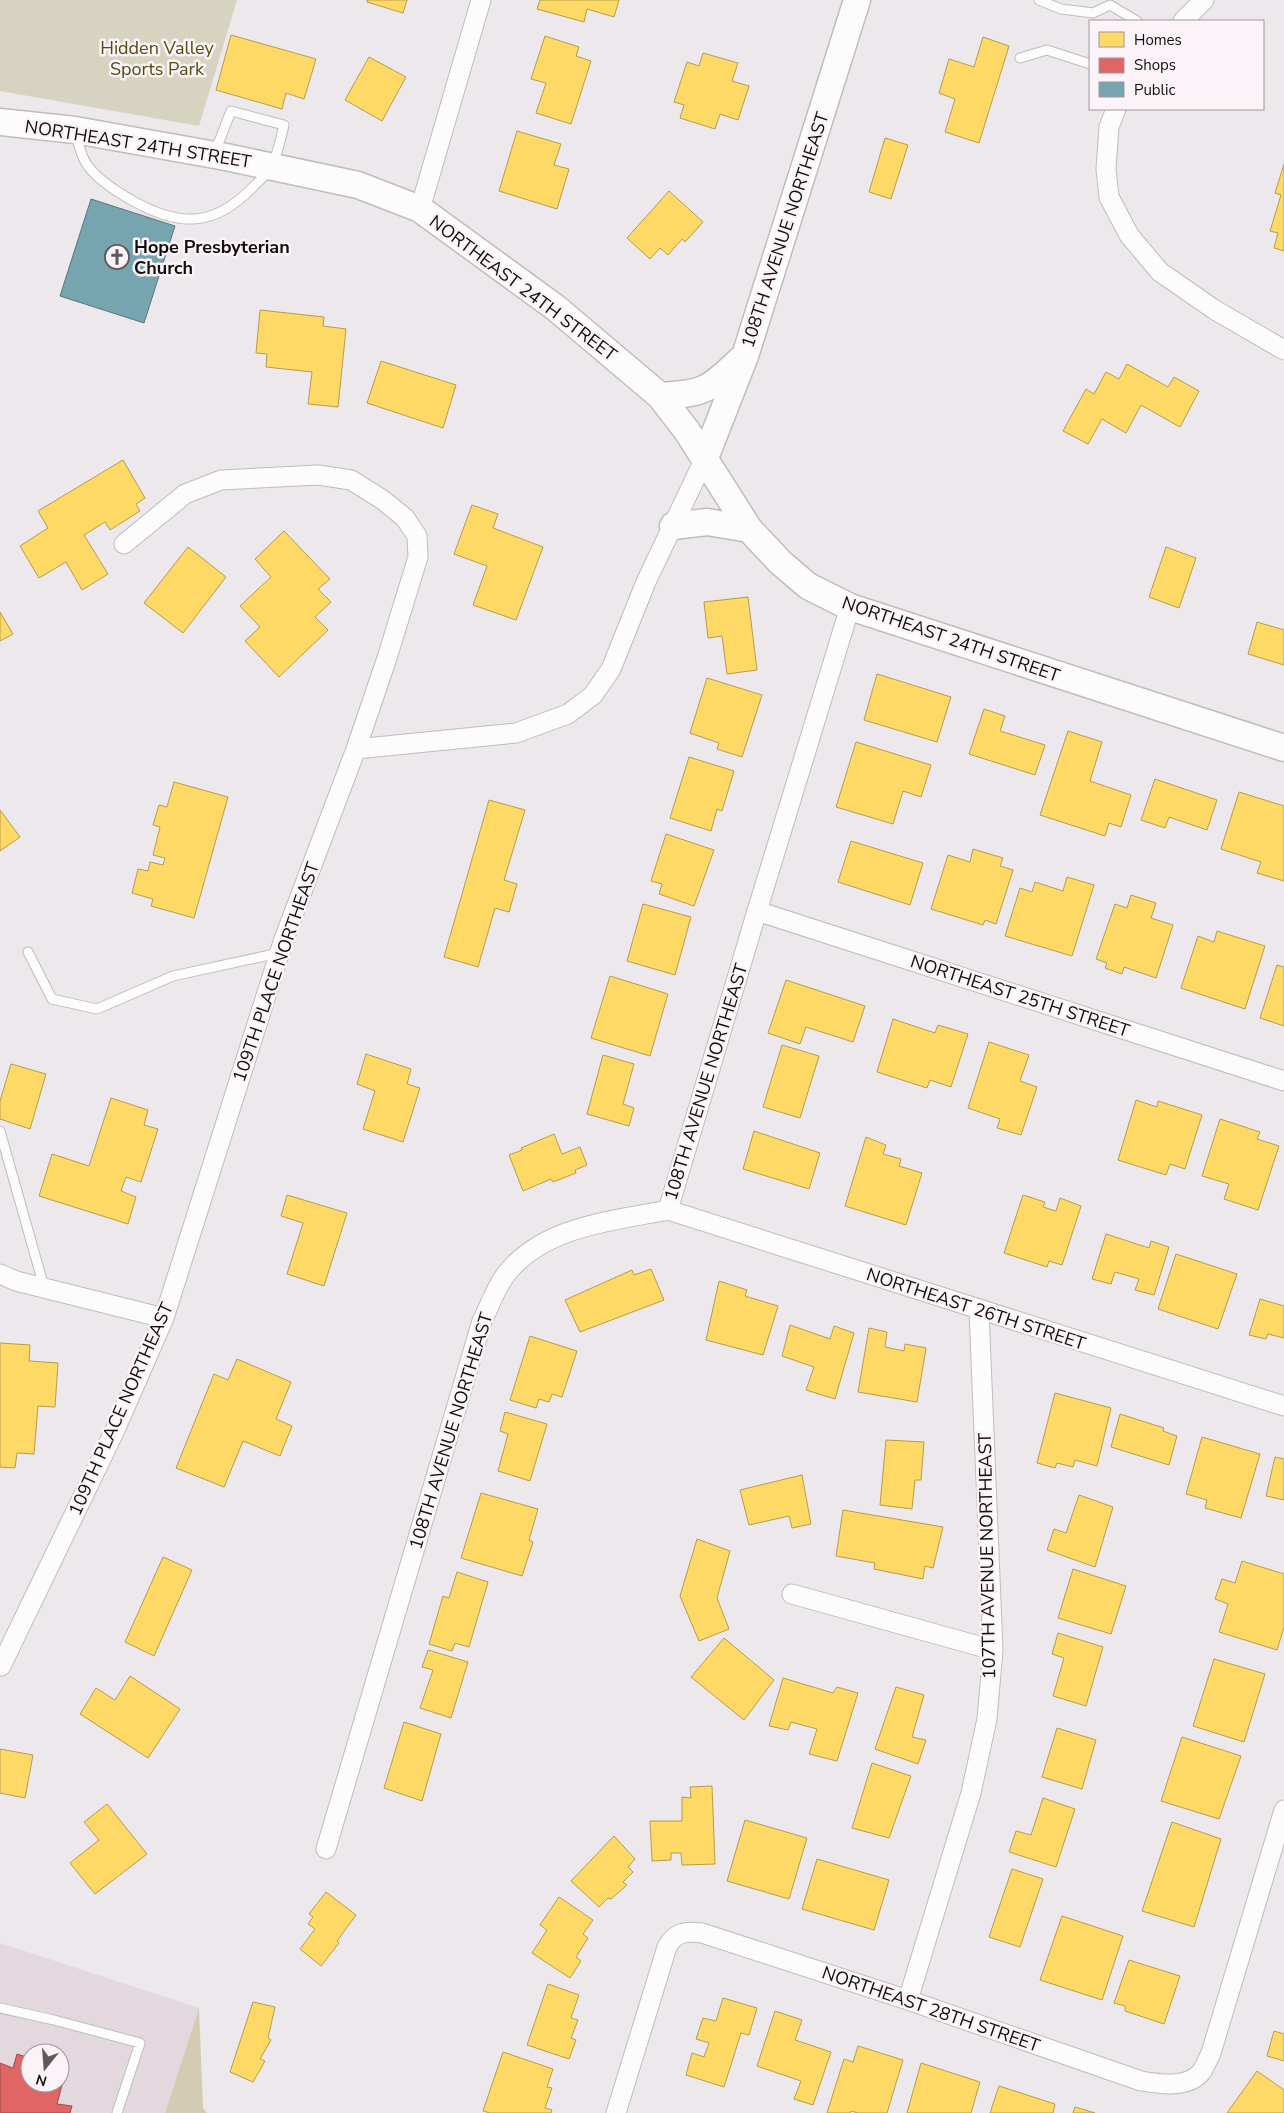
<svg xmlns="http://www.w3.org/2000/svg" width="1284" height="2113" font-family="'Nunito Sans',sans-serif">
  <style>
    .built { fill: #e2d8de; fill-rule: evenodd }
    .green { fill: #d6d3c1 }
    .forest { fill: #d2cdb2 }
    .homes { fill: #ffd966; stroke: #b79c4c }
    .shops { fill: #e06666; stroke: #a14b4c }
    .public { fill: #76a5af; stroke: #57777f }
    .lines { fill: none; stroke-linecap: round; stroke-linejoin: round }
    .lane-casing { stroke: #bfbcbe; stroke-width: 11 }
    .street-casing { stroke: #bfbcbe; stroke-width: 21 }
    .secondary-casing { stroke: #bfbcbe; stroke-width: 29 }
    .lane { stroke: #fcfcfc; stroke-width: 9 }
    .street { stroke: #fcfcfc; stroke-width: 19 }
    .secondary { stroke: #fcfcfc; stroke-width: 26 }
    .labels { text-anchor: middle; stroke-width: 5; stroke-linejoin: round; paint-order: stroke }
    .park-label { font-size: 18px; fill: #524c0e; stroke: #fcf3f8 }
    .street-label { font-size: 18px; fill: #0f0d0e; stroke: #fcf3f8 }
    .poi-label { font-size: 18px; font-weight: bold; fill: #0f0d0e; stroke: #fcf3f8; text-anchor: start }
  </style>
  <rect width="100%" height="100%" fill="#ede8eb"/>
  <!-- built -->
  <path class="built" d="M0,1943L199,2008L165,2113H0ZM30,2053H60V2083H30Z"/>
  <!-- green -->
  <path class="green" d="M0,0H237L199,126L0,91Z"/>
  <!-- forest -->
  <path class="forest" d="M199,2008L203,2108L207,2113H165Z"/>
  <!-- homes -->
  <path class="homes" d="M367,0H407L403,13L367,2Z
    M540,0H619L614,17L587,9L584,22L537,9Z
    M231,35L316,59L304,99L286,93L282,109L216,90Z
    M545,36L579,47L576,56L591,61L571,124L536,113L546,83L531,79Z
    M983,37L1009,46L979,143L945,132L955,99L939,93L949,59L974,67Z
    M703,53L738,63L732,81L749,86L738,120L720,114L715,129L680,118L684,105L674,102L687,62L699,66Z
    M369,57L406,77L382,121L345,100Z
    M517,131L561,144L554,165L569,169L557,209L499,191Z
    M885,138L908,145L891,199L869,192Z
    M1284,164V251L1274,248L1278,233L1270,231L1281,195L1275,193Z
    M669,191L703,222L685,242L682,239L668,255L660,248L650,259L627,238Z
    M260,310L324,317L323,326L346,329L338,407L308,404L312,372L266,367L267,354L256,353Z
    M381,361L456,385L443,428L367,403Z
    M1127,364L1168,387L1174,377L1199,391L1180,427L1141,405L1126,433L1102,419L1088,444L1063,431L1086,389L1094,394L1106,372L1119,379Z
    M123,460L145,498L136,504L140,511L110,530L105,522L84,535L108,574L82,590L66,562L39,578L20,546L48,528L38,511Z
    M472,505L498,514L493,528L543,547L516,620L473,605L487,566L454,554Z
    M284,531L330,579L318,589L331,602L315,617L328,630L279,677L245,641L260,627L240,606L271,577L255,559Z
    M188,547L226,577L183,633L144,603Z
    M1166,547L1196,558L1179,608L1149,597Z
    M748,597L757,670L727,674L722,636L708,638L704,602Z
    M0,612L13,634L0,641Z
    M1257,622L1284,630V665L1248,654Z
    M877,674L951,697L937,742L864,720Z
    M707,678L762,695L742,757L717,749L719,743L690,733Z
    M984,709L1005,716L1000,731L1045,745L1035,775L969,754Z
    M1068,731L1102,742L1090,781L1131,795L1121,827L1109,823L1105,836L1040,815Z
    M856,742L931,765L921,797L903,791L893,824L836,807Z
    M689,757L734,771L722,811L717,809L711,831L670,818Z
    M1155,779L1217,800L1207,830L1169,817L1165,828L1141,820Z
    M174,782L228,797L194,918L151,906L153,899L132,893L138,869L148,871L150,862L163,865L165,858L153,855L160,827L153,825L159,805L167,807Z
    M1239,792L1284,806V881L1257,873L1261,862L1221,849Z
    M489,800L525,810L504,880L517,884L509,912L495,908L478,967L444,957Z
    M0,810L20,837L0,851Z
    M666,834L714,850L694,906L659,894L662,884L651,881Z
    M851,841L923,863L910,905L838,882Z
    M973,849L1003,858L1000,866L1013,870L996,924L985,920L983,925L931,909L948,855L970,862Z
    M1067,877L1094,885L1072,956L1005,936L1020,888L1032,892L1035,882L1063,891Z
    M1131,895L1156,903L1151,918L1173,925L1156,978L1124,967L1122,974L1105,968L1107,963L1096,959L1115,904L1127,908Z
    M643,904L691,917L675,975L627,961Z
    M1217,931L1265,946L1245,1009L1181,988L1198,936L1214,942Z
    M1277,965L1284,967V1026L1260,1018Z
    M610,976L668,994L650,1056L591,1038Z
    M786,980L865,1006L853,1042L806,1027L800,1044L768,1033Z
    M893,1019L935,1033L938,1025L968,1034L951,1087L930,1080L927,1088L877,1072Z
    M989,1042L1029,1055L1020,1081L1037,1087L1021,1135L997,1128L1000,1119L968,1108Z
    M782,1045L819,1056L800,1118L763,1107Z
    M366,1054L411,1069L407,1084L420,1088L403,1142L363,1129L375,1091L357,1084Z
    M603,1055L634,1064L623,1104L634,1108L629,1126L587,1114Z
    M11,1064L46,1074L30,1129L0,1119V1101Z
    M111,1098L148,1110L144,1125L158,1129L141,1182L126,1177L121,1191L136,1197L128,1224L39,1196L52,1154L89,1166Z
    M1136,1100L1157,1107L1158,1101L1202,1115L1185,1169L1170,1164L1166,1175L1118,1160Z
    M1220,1119L1260,1132L1257,1139L1279,1146L1258,1210L1224,1199L1229,1184L1202,1176Z
    M754,1131L820,1153L809,1189L743,1169Z
    M554,1134L562,1154L580,1147L587,1165L575,1170L576,1173L553,1182L551,1179L523,1191L509,1155L522,1150L521,1148Z
    M866,1137L886,1145L883,1154L901,1159L899,1166L922,1173L906,1225L845,1206Z
    M287,1195L347,1213L324,1286L287,1274L303,1223L281,1216Z
    M1023,1195L1045,1202L1043,1207L1056,1211L1060,1198L1081,1206L1062,1265L1049,1261L1047,1267L1004,1253Z
    M1106,1234L1149,1248L1151,1241L1169,1247L1154,1295L1135,1290L1139,1279L1115,1272L1111,1284L1092,1279Z
    M1176,1254L1237,1274L1218,1329L1158,1309Z
    M651,1269L664,1300L580,1332L565,1300L632,1270L634,1275Z
    M719,1281L747,1290L745,1296L778,1306L763,1355L706,1340Z
    M1260,1299L1284,1306V1338L1268,1334L1266,1339L1249,1335Z
    M790,1325L830,1339L834,1326L854,1333L835,1399L806,1390L814,1367L782,1356Z
    M869,1328L887,1332L885,1347L904,1351L905,1344L926,1348L917,1402L858,1392Z
    M530,1336L577,1351L562,1397L552,1394L549,1402L539,1399L536,1408L510,1400Z
    M0,1343L30,1345L29,1361L58,1363L55,1407L38,1406L34,1454L17,1453L15,1468L0,1467Z
    M237,1359L291,1382L276,1419L292,1426L280,1456L243,1441L224,1487L176,1468L214,1374L228,1380Z
    M1055,1393L1111,1408L1097,1466L1075,1460L1073,1467L1057,1463L1055,1468L1037,1463Z
    M505,1412L547,1424L530,1481L498,1471L508,1434L500,1431Z
    M1120,1414L1164,1428L1163,1431L1177,1436L1169,1465L1111,1447Z
    M1202,1437L1260,1454L1241,1518L1205,1508L1207,1500L1186,1494Z
    M886,1440L924,1442L921,1480H915L912,1509L880,1505Z
    M1275,1457L1284,1459V1500L1266,1496Z
    M802,1475L811,1524L792,1528L789,1516L749,1525L740,1490Z
    M481,1493L538,1509L529,1540L533,1542L522,1576L461,1558Z
    M1079,1495L1113,1507L1095,1567L1047,1550L1054,1529L1066,1533Z
    M843,1510L943,1527L933,1568L925,1566L923,1579L874,1569L875,1563L836,1556Z
    M697,1539L730,1551L717,1598L729,1629L699,1641L680,1596Z
    M163,1557L192,1570L154,1656L125,1642Z
    M1242,1561L1284,1574V1627L1277,1650L1219,1632L1228,1604L1215,1599L1222,1579L1235,1583Z
    M1073,1569L1126,1586L1111,1634L1058,1618Z
    M457,1572L488,1582L469,1647L455,1643L452,1651L429,1644L443,1596L449,1598Z
    M1058,1633L1103,1647L1086,1706L1053,1696L1064,1658L1052,1654Z
    M724,1638L774,1680L744,1720L691,1677Z
    M428,1650L468,1662L451,1718L420,1708L433,1670L422,1667Z
    M1214,1659L1265,1674L1244,1742L1193,1726Z
    M130,1676L180,1709L148,1758L80,1714L96,1688L115,1700Z
    M783,1678L833,1693L837,1687L858,1693L837,1761L809,1754L817,1729L791,1722L788,1730L769,1726Z
    M896,1687L924,1695L912,1737L926,1740L918,1764L875,1749Z
    M404,1722L441,1734L422,1801L384,1788Z
    M1057,1728L1096,1740L1082,1789L1042,1777Z
    M1182,1737L1241,1756L1219,1819L1161,1801Z
    M0,1749L33,1755L25,1798L0,1793Z
    M872,1763L911,1776L889,1838L852,1828Z
    M712,1786L715,1864L682,1865L681,1853H671V1860L652,1861L650,1821H682V1797L691,1798L690,1787Z
    M1043,1798L1075,1809L1056,1867L1009,1852L1016,1831L1031,1835Z
    M107,1804L147,1854L95,1894L70,1863L99,1840L84,1822Z
    M745,1820L807,1838L789,1899L727,1881Z
    M1172,1822L1221,1839L1194,1927L1142,1911Z
    M614,1836L635,1859L628,1867L633,1872L623,1882L627,1885L611,1899L608,1898L599,1907L571,1881Z
    M817,1859L889,1880L874,1930L802,1909Z
    M1012,1869L1043,1879L1020,1947L989,1937Z
    M326,1892L356,1915L337,1941L339,1943L321,1966L300,1949L315,1929L308,1924L313,1917L309,1914Z
    M559,1897L593,1920L583,1934L588,1938L576,1957L581,1961L570,1978L532,1953L547,1930L540,1925Z
    M1062,1916L1123,1936L1102,2000L1040,1980Z
    M1129,1960L1180,1976L1164,2024L1125,2011V2006L1114,2003Z
    M548,1984L579,1995L571,2018L578,2020L571,2038L576,2040L569,2059L527,2045Z
    M723,1998L757,2008L749,2035L741,2033L724,2087L686,2075L692,2053L704,2057L709,2043L696,2039L703,2018L716,2021Z
    M253,2002L275,2007L268,2038L271,2040L260,2059L265,2061L253,2082L230,2072Z
    M775,2011L802,2020L795,2040L831,2052L813,2105L794,2099L801,2081L757,2066Z
    M1274,2031L1284,2034V2061L1267,2056Z
    M858,2046L903,2060L887,2113H858L851,2111L850,2113H827L844,2059L853,2062Z
    M503,2052L553,2069L547,2087L552,2088L545,2108L552,2110L551,2113H490L483,2111Z
    M921,2063L980,2082L971,2113H907Z
    M1257,2071L1284,2090V2113H1227Z
    M999,2086L1055,2104L1053,2113H990Z
    M1075,2107L1095,2113H1073Z"/>
  <!-- shops -->
  <path class="shops" d="M17,2054L30,2058V2083H60V2068L66,2070L57,2104L72,2106L70,2113H0V2063L13,2068Z"/>
  <!-- public -->
  <path class="public" d="M91,199L175,226L144,323L60,296Z"/>
  <g class="lines">
    <defs>
      <path id="lane" d="M1039,0L1061,9L1093,13L1110,5L1137,21
        M1020,58L1047,50L1090,64
        M76,135C79,144 81,156 86,163C96,179 117,192 133,201C180,227 214,227 252,188C259,181 269,173 272,165C278,153 281,138 284,125L231,111L215,152
        M28,952L52,999L97,1009L173,976L279,953
        M0,1131L44,1287
        M0,2008L54,2020L140,2043L117,2113"/>
      <path id="street" d="M1183,21L1204,0
        M1116,109L1109,127L1106,169L1109,197L1129,235L1160,272L1215,310L1284,350
        M420,209L481,0
        M124,544L185,494L221,480L318,475L351,480L383,500L405,518L417,536L418,557L387,658L356,749
        M757,911L1284,1081
        M668,1210L757,911L850,607
        M0,1274L16,1281L164,1318
        M792,1594L993,1650
        M1,1666L115,1430L164,1318L284,939L356,749L516,733L568,714L593,695L611,669L646,582L705,458
        M326,1849L482,1321C490,1306 496,1286 507,1273C545,1226 612,1221 668,1210L1284,1406
        M908,2000L971,1793L987,1719L993,1650L979,1311
        M616,2113L667,1947C675,1932 686,1931 702,1933L908,2000L1141,2081C1159,2084 1189,2089 1202,2071C1205,2066 1208,2059 1211,2053L1284,1810"/>
      <path id="secondary" d="M0,122L75,130L226,157L358,185L420,209L556,308L660,396L687,431L749,529L780,562L808,586L850,607L1284,748
        M660,396C703,393 707,392 739,361
        M705,458L745,356L857,0
        M673,526L707,522L749,529"/>
    </defs>
    <!-- lane casing -->
    <use href="#lane" class="lane-casing"/>
    <!-- street casing -->
    <use href="#street" class="street-casing"/>
    <!-- secondary casing -->
    <use href="#secondary" class="secondary-casing"/>
    <!-- lane -->
    <use href="#lane" class="lane"/>
    <!-- street -->
    <use href="#street" class="street"/>
    <!-- secondary -->
    <use href="#secondary" class="secondary"/>
  </g>
  <!-- icons -->
  <defs>
    <symbol id="church-ring" viewBox="-11 -11 22 22"><circle r="9.5" fill="#fcf3f8" stroke="#5d5a5b" stroke-width="1.5"/><path d="M-1.2-6h2.4v3.5h3.3v2.4h-3.3V6h-2.4V-.1h-3.3v-2.4h3.3Z" fill="#5d5a5b"/></symbol>
  </defs>
  <g fill-rule="evenodd">
    <use href="#church-ring" x="103" y="243" width="28" height="28"/>
  </g>
  <g class="labels">
    <!-- park labels -->
    <g class="park-label">
      <text x="157" y="54">Hidden Valley<tspan x="157" dy="21">Sports Park</tspan></text>
    </g>
    <!-- street labels -->
    <g class="street-label">
      <text transform="translate(138 144) rotate(9)" y="6">NORTHEAST 24TH STREET</text>
      <text transform="translate(785 230) rotate(-72)" y="6">108TH AVENUE NORTHEAST</text>
      <text transform="translate(523 288) rotate(37)" y="6">NORTHEAST 24TH STREET</text>
      <text transform="translate(951 639) rotate(19)" y="6">NORTHEAST 24TH STREET</text>
      <text transform="translate(276 972) rotate(-71)" y="6">109TH PLACE NORTHEAST</text>
      <text transform="translate(1020 996) rotate(18)" y="6">NORTHEAST 25TH STREET</text>
      <text transform="translate(706 1082) rotate(-73)" y="6">108TH AVENUE NORTHEAST</text>
      <text transform="translate(976 1309) rotate(18)" y="6">NORTHEAST 26TH STREET</text>
      <text transform="translate(121 1409) rotate(-66)" y="6">109TH PLACE NORTHEAST</text>
      <text transform="translate(451 1431) rotate(-73)" y="6">108TH AVENUE NORTHEAST</text>
      <text transform="translate(987 1556) rotate(-91)" y="6">107TH AVENUE NORTHEAST</text>
      <text transform="translate(931 2009) rotate(19)" y="6">NORTHEAST 28TH STREET</text>
    </g>
    <!-- poi labels -->
    <g class="poi-label">
      <text x="134" y="253">Hope Presbyterian<tspan x="134" dy="21">Church</tspan></text>
    </g>
  </g>
  <!-- legend -->
  <rect x="1089" y="20" width="175" height="90" fill="#fcf3f8" stroke="#9d979a"/>
  <rect x="1099" y="32" width="25" height="15" fill="#ffd966" stroke="#9d979a"/>
  <text x="1134" y="45" font-size="15" fill="#0f0d0e">Homes</text>
  <rect x="1099" y="58" width="25" height="15" fill="#e06666" stroke="#9d979a"/>
  <text x="1134" y="70" font-size="15" fill="#0f0d0e">Shops</text>
  <rect x="1099" y="82" width="25" height="15" fill="#76a5af" stroke="#9d979a"/>
  <text x="1134" y="95" font-size="15" fill="#0f0d0e">Public</text>
  <!-- north arrow -->
  <g transform="translate(45 2068) rotate(197)"><circle r="24" fill="#fcf3f8" stroke="#9d979a"/>
  <path d="M0-4L9 19L0 12L-9 19Z" fill="#5d5a5b"/>
  <text y="-8" font-size="14" font-weight="bold" text-anchor="middle" fill="#0f0d0e">N</text>
  </g>
</svg>
